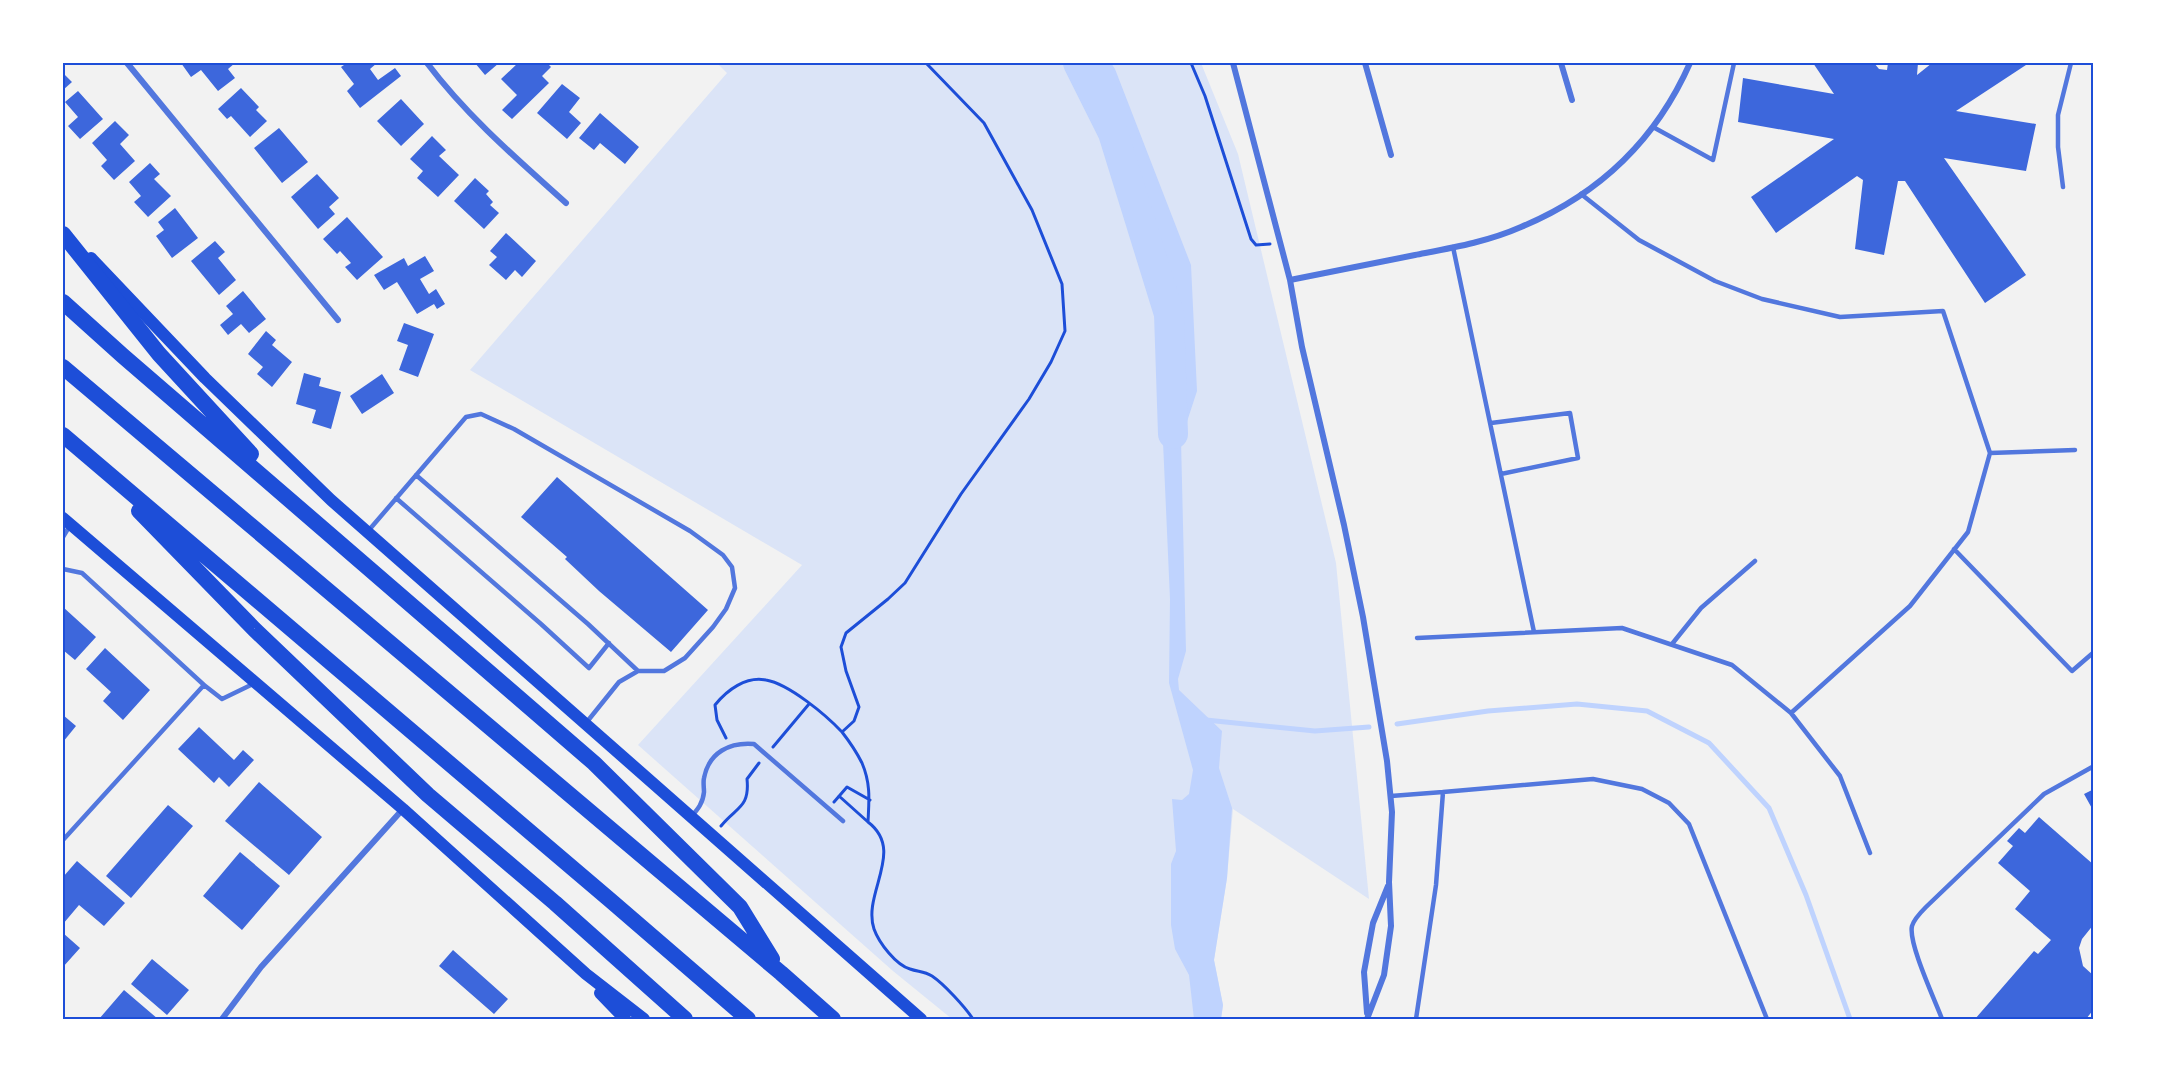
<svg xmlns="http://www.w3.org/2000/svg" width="2157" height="1082" font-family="Arial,sans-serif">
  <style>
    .green { fill: #dbe4f7 }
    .water { fill: #bfd3fe }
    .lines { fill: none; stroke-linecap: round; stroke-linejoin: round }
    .stream { stroke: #bfd3fe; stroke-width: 5 }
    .river { stroke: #bfd3fe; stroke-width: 30 }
    .building { fill: #3d67dc }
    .path { stroke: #1d4ed8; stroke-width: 3 }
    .service { stroke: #5277de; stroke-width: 4.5 }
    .minor { stroke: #5277de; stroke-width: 6 }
    .secondary { stroke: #1d4ed8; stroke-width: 12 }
    .motorway { stroke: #1d4ed8; stroke-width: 16 }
    .neatline { fill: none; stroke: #1d4ed8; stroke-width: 2 }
  </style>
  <rect width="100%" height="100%" fill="#f2f2f2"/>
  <!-- green -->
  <path class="green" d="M717,63H1201L1238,154L1336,563L1369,899L1233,809L1227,878L1214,960L1223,1005L1221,1019H952L893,971L638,745L802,565L470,370L727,73Z"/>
  <!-- water -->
  <path class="water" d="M1082,63H1111L1115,69L1191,265L1197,391L1181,440L1186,651L1178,679L1179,690L1222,731L1219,768L1232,808L1227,878L1214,960L1223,1005L1221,1019H1194L1189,975L1175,949L1171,925V864L1176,851L1172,799L1182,800L1189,794L1193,770L1169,683L1170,599L1163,442L1178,357V332L1161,250L1137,185L1109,145Z"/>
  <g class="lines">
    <!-- stream -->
    <path class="stream" d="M1206,720L1315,731L1369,727
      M1397,724L1488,711L1577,704L1647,711L1709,743L1769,808L1806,895L1850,1019"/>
    <!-- river -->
    <path class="river" d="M1078,63L1113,133L1169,314L1173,434"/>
  </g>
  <!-- building -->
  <path class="building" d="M181,63H235L228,69L235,78L218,91L201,70L191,77Z
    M347,63H377L370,69L378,80L395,68L401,76L360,108L347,91L354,84L341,67Z
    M475,63H499L485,75Z
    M518,63H547L551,67L542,76L549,83L512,119L502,110L517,95L501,79Z
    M1813,63H1874L1879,69L1887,70L1888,63H1918L1917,75L1932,63H2029L1956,111L2036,124L2026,171L1944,158L2026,275L1985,303L1905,181H1898L1884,255L1855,249L1863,180L1857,176L1776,233L1751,197L1834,139L1738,122L1743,78L1834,94Z
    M63,73L72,82L63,90Z
    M562,84L580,98L569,112L581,123L567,139L537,113Z
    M241,88L259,107L256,110L267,121L250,137L231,116L227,119L218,109Z
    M78,91L103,119L80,139L68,126L78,117L65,102Z
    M401,99L424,124L401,146L377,121Z
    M600,113L639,147L625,164L600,143L594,150L579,138Z
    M115,121L129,135L120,144L135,161L114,180L101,166L107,160L92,143Z
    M279,128L308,162L282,183L254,148Z
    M432,136L446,150L439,156L459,175L438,197L417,178L423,171L410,159Z
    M150,163L160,174L154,179L171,196L148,217L134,202L141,196L129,182Z
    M317,174L339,198L329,207L335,214L318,229L291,197Z
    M475,178L489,191L486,194L493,202L490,205L499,213L484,229L454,201Z
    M175,208L198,238L172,258L156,236L164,230L158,222Z
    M347,217L383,257L357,280L345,267L351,263L340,251L337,254L323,239Z
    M506,233L536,261L522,277L515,270L506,280L489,265L497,257L490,251Z
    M215,241L225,252L218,258L236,280L219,295L191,261Z
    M425,256L434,271L420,279L429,294L436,289L445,304L437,309L434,304L417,314L397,282L384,290L374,275L404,258L408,266Z
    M243,291L266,319L249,333L241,324L228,335L220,325L233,314L226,306Z
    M404,323L434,334L418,377L399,370L408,345L397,341Z
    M266,331L276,340L272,345L292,362L272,387L257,374L263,367L248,354Z
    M304,373L321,378L319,386L341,392L331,429L312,423L316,410L296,404Z
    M382,374L394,393L362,414L350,396Z
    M557,477L708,610L671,652L599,591L565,559L567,557L521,517Z
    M63,607L96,637L75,660L63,650Z
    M105,648L150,690L123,720L103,701L111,692L86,669Z
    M63,715L76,726L63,742Z
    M199,727L234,760L243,750L254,760L229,787L219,777L214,783L178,749Z
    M259,782L322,837L289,875L225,821Z
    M2094,789V812L2084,794Z
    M168,805L193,826L131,898L106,876Z
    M2039,817L2094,865V924L2082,939L2079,948L2083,966L2094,976V1009L2086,1019H1975L2034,951L2038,954L2051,940L2015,909L2030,891L1998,863L2013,846L2007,841L2019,828L2025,833Z
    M240,852L280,886L242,930L203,896Z
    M77,861L125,903L104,926L79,905L63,924V877Z
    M63,933L80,948L63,967Z
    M453,950L508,999L494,1014L439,966Z
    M152,959L189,990L167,1015L131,984Z
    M124,990L158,1019H99Z"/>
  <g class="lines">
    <!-- path -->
    <path class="path" d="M1191,63L1205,96L1251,239L1256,245L1270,244
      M842,732L854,721L859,707L846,671L841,647L846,633L888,599L905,583L961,494L1029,399L1051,362L1065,331L1062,284L1032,210L984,123L926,63
      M726,738L717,720L715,705C727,690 746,676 766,680C789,684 826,715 842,732C849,741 857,753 862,763C871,784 869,801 868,822C906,851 862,893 874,929C879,943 896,965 910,969C918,972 924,971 932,976C944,984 965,1007 973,1019
      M773,747L809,704
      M839,796L868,822
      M834,802L847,787L870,800
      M721,826C736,807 750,808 747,779L759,763"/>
    <!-- service -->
    <path class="service" d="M1653,127L1713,160L1734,63
      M2063,187L2058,147V115L2071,63
      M1453,247L1534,632
      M1491,423L1570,413L1578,458L1501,474
      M1990,453L2075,450
      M416,475L588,624L638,671
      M396,498L541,624L589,668L609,643
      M369,530L466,417L481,414L514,429L690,531L723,555L732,567L735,588L726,609L713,627L685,658L664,671H638L619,682L586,723
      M63,537L69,527
      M1954,549L2072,671L2094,652
      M63,569L82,573L204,685L63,840
      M1417,638L1622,628L1732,665L1791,713L1910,606L1968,532L1990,453L1943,311L1840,317L1762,299L1715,281L1639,240L1581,194
      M1672,644L1701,608L1755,561
      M204,685L222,699L253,684
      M1791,713L1840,776L1870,853
      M1391,796L1443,792
      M691,817C698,809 703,803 704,792C704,788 703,782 704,778C709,752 730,742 754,744L843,821
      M1416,1019L1436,885L1443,792L1593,779L1642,789L1669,803L1689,824L1767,1019
      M1942,1019C1935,1000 1908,943 1912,926C1914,919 1921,912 1926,907L2044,794L2094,766"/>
    <!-- minor -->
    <path class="minor" d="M127,63L338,320
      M427,63C467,116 517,159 566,203
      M1233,63L1290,280L1302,347L1344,525L1363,617L1387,761L1392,812L1389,882L1391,926L1384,975L1367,1019
      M1365,63L1391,155
      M1561,63L1572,100
      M1290,280C1332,272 1373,263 1415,255C1451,248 1487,242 1521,227C1598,195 1656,140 1690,63
      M1367,1013L1364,972L1373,923L1388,886
      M222,1019L261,967L403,809"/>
    <!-- secondary -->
    <path class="secondary" d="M91,258L205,378L331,500L921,1019
      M63,518L403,809L586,974L644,1019
      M600,993L625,1019"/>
    <!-- motorway -->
    <path class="motorway" d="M63,234L159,354L251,454
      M63,302L123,356L594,763L740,907L772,959
      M63,367L781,973L833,1019
      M63,435L610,900L748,1019
      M139,511L254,629L428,795L555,903L685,1019"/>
  </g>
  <!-- border -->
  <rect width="2157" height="1082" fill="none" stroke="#ffffff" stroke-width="129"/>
  <rect x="64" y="64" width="2028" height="954" class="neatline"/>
</svg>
